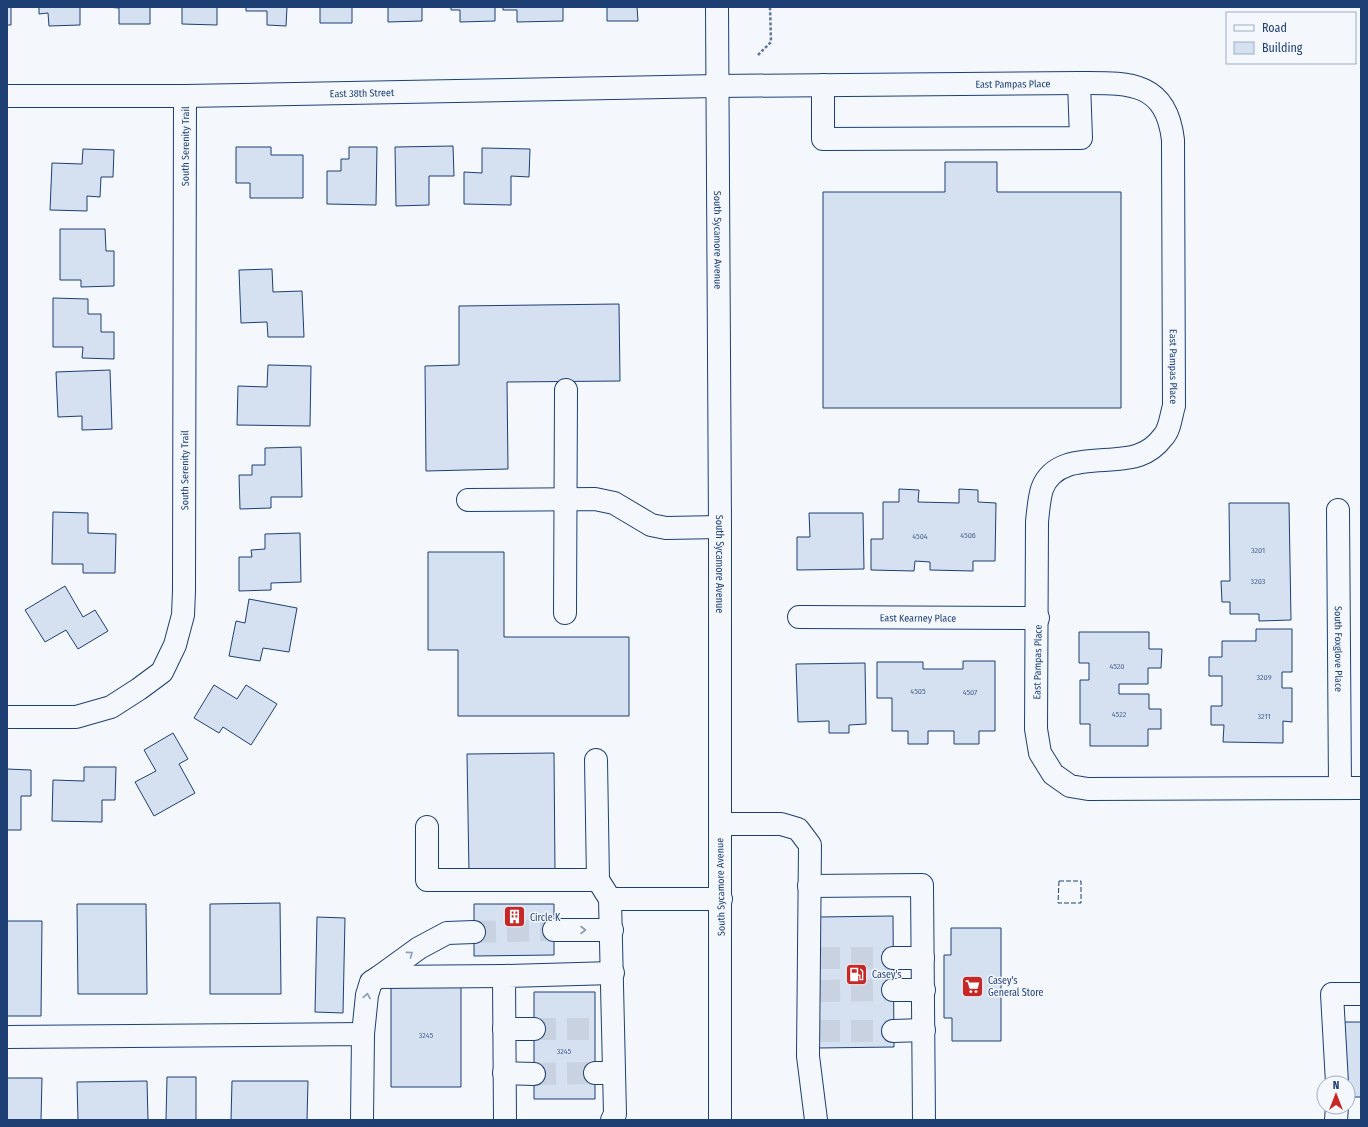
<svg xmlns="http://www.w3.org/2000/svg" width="1368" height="1127" font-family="'Fira Sans Condensed',sans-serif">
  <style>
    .building { fill: #d5e0f0; stroke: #1d3f73 }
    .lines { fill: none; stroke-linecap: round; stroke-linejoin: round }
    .minor-tunnel { stroke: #c9d2e0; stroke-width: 22; stroke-dasharray: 22 11; stroke-linecap: butt }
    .minor-casing { stroke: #1d3f73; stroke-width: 24 }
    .major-casing { stroke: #1d3f73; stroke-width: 24 }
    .path { stroke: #5e769c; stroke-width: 2.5; stroke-dasharray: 3 2; stroke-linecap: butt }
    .minor { stroke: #f4f7fb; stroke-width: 22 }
    .major { stroke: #f4f7fb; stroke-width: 22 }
    .fence { stroke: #1d3f73; stroke-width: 1; stroke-dasharray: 5 2; stroke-linecap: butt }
    .oneway { stroke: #889bb7 }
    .labels { text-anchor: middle; stroke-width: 3; stroke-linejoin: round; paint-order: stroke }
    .number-label { font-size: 8px; fill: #4b6792 }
    .street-label { font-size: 10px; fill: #1d3f73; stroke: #f4f7fb }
    .poi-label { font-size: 10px; fill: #1d3f73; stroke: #f4f7fb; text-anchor: start }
  </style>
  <rect width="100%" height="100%" fill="#f4f7fb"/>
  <!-- building -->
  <path class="building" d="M7,7H11V25H7Z
    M39,7H80V25L49,26L48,13L39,14Z
    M106,7H150V24H119V8Z
    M182,7H217V25L182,24Z
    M246,7H287L286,26L267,25V11H246Z
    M320,7H352V23H320Z
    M388,7H422V21L388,22Z
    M451,7H495V21L460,22V10H451Z
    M503,7H563V21L517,22V10H503Z
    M607,7H637L638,21H607Z
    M453,146L454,176H429V205L396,206L395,147Z
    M236,147H271V155H303V198H250V183H236Z
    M349,147H377L376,205L327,204V171H341V159H349Z
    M482,148L530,149L529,177L511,176V205L464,204V172L482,173Z
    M83,149L114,150L113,177H101L100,197L87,196V211L50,210L52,163L82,164Z
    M945,162H997V192H1121V408H823V192H945Z
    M60,229H105L106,251H114V286L81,287V280H60Z
    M272,269L273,292L302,291L304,337H268L267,322L241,323L239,270Z
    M53,298L88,299V314H101V332H114V359L82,358L83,347H53Z
    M619,304L620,381L507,382L508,469L426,471L425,366L459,365V306Z
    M268,365L311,366L310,426L237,425L238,386L267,387Z
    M110,370L112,429L82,430V416L58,417L56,372Z
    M301,447L302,497H271V508L240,509L239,475H252V465H265V448Z
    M899,489L919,490L918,502L959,503V489L978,490V502L996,503L995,561H973V571L930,570V562L915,561L914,571L871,570V539H883V502H899Z
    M1229,503H1289L1291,620L1259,621V614H1230V602H1222L1221,581H1230Z
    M53,512L88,513V533L116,534L115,573H83V564H52Z
    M809,513H863L864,569L797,570V537H810Z
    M300,533L301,582L271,583V590L239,591V557H252L251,550L265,549V534Z
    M428,552H504V637H629V716H458V650H428Z
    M65,586L83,617L95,610L108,631L78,649L66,630L45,642L25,610Z
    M249,599L297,608L289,652L263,648L260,661L229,656L236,621L245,623Z
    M1256,629H1292V672H1282V688H1292V722L1283,721V743L1223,742L1224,725H1211V706H1222V676H1209V657H1222V641H1256Z
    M1079,632H1149V649H1162L1161,668H1148V684H1119V694H1149V709H1161V729H1148V746H1090V724H1080V680H1089V663H1079Z
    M963,661H995V731H979V744H954V731H928V744H908V731H892V698H877V662H923V669H963Z
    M865,663L866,724L849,725V733H829V721L798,722L796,664Z
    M214,685L237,699L246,685L277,704L251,745L223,727L219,733L194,718Z
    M173,733L188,759L179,764L195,793L154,816L135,782L156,771L144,750Z
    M554,753L555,873L469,874L467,754Z
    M84,767H116L115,800H102V822L52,821L53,780L84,781Z
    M7,769L31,770V796H21V830H7Z
    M280,903L281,994H210V904Z
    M77,904H146L147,994H78Z
    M474,904H554V955L474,956Z
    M893,916L894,1047L818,1048V917Z
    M317,917L345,918L343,1013L315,1012Z
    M7,921H42L41,1016H7Z
    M951,928H1001V1041H952V1018H944V955H951Z
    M461,982V1087H391V983Z
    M534,992H595V1099H534Z
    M1338,1022H1361V1097H1348V1083H1338Z
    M167,1077H196V1120H166Z
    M7,1078H42L41,1120H7Z
    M147,1081L148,1120H78L77,1082Z
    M232,1081H308L307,1120H231Z"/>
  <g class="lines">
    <!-- minor-tunnel -->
    <path class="minor-tunnel" d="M474,932L554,930
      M818,958H893
      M818,991L893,990
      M534,1029H595
      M818,1031H893
      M534,1074L595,1073"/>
    <defs>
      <g id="minor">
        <path d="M823,85V139L1081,138L1079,83"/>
        <path id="s1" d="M7,96H185L717,86L1079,83C1127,83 1166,80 1173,140L1174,406C1171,415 1170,430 1163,437C1157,445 1148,452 1139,455C1110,466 1056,450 1042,489C1039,499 1038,511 1037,522L1036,729L1040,753L1053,774L1070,786L1088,789L1361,788"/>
        <path d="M468,500L595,499L614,503L651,525L666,528L720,527"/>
        <path id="s2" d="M1338,510L1340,788"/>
        <path d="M565,613L566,390"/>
        <path id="s3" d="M799,617L1038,618"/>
        <path id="s4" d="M7,717H76L111,707L139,689L162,672L175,645L183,615L184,591L185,96"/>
        <path d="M596,760L598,880L610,899L615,1114L612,1120"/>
        <path d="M720,824H781L798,829L810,845L808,1056L816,1120"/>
        <path d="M427,827V880H598"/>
        <path d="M809,886L922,885L924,1120"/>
        <path d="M610,899H721"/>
        <path d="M554,930H612"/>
        <path d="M893,958H923"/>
        <path d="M379,977L419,948L447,933L474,932"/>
        <path d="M893,990H924"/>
        <path d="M504,1029H534"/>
        <path d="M893,1031L924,1030"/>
        <path d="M363,1034L367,995L371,982L379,977L504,976"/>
        <path d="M7,1037L363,1034L362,1120"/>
        <path d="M504,1073L534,1074"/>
        <path d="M595,1073H614"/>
        <path d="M1337,1083L1332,994H1361"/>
        <path d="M505,1120L504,976L613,973"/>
        <path d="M1336,1120L1337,1107"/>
      </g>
      <g id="major">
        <path id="s5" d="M717,7L720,527V1120"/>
      </g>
    </defs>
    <!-- minor casing -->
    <use href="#minor" class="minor-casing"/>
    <!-- major casing -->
    <use href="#major" class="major-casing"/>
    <!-- path -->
    <path class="path" d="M758,55L771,42L770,7"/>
    <!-- minor -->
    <use href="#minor" class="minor"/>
    <!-- major -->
    <use href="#major" class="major"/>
    <!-- fence -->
    <path class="fence" d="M1059,881H1081V903H1058Z"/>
  </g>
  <!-- one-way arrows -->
  <defs><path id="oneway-chevron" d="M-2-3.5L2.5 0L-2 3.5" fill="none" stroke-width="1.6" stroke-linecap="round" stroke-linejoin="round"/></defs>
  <g class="oneway">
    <use href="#oneway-chevron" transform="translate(583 930)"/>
    <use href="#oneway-chevron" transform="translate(410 954) rotate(-36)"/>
    <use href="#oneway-chevron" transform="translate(367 996) rotate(-80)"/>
  </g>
  <!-- icons -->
  <defs>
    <symbol id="building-square" viewBox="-11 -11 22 22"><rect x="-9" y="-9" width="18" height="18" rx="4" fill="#c62828" stroke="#f4f7fb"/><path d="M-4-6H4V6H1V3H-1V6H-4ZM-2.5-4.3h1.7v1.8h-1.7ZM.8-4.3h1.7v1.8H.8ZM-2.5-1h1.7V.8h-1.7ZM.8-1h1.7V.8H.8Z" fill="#fff"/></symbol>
    <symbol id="fuel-square" viewBox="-11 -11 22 22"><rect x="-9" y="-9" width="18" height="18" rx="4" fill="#c62828" stroke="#f4f7fb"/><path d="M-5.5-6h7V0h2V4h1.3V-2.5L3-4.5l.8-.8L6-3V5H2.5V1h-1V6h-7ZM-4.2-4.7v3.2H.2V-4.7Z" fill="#fff"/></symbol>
    <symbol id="supermarket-square" viewBox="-11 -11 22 22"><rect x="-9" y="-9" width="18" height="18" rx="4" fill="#c62828" stroke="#f4f7fb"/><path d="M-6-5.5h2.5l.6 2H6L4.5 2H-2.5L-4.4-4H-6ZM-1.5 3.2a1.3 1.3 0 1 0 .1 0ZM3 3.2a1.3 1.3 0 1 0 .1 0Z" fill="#fff"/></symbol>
  </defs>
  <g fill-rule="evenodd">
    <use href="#building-square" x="502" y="904" width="25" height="25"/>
    <use href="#fuel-square" x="844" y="962" width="25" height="25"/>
    <use href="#supermarket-square" x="960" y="974" width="25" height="25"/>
  </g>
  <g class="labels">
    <!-- number labels -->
    <g class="number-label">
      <text x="968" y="538">4506</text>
      <text x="920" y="539">4504</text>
      <text x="1258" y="553">3201</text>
      <text x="1258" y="584">3203</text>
      <text x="1117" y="669">4520</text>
      <text x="1264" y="680">3209</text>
      <text x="918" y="694">4505</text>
      <text x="970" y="695">4507</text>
      <text x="1119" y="717">4522</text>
      <text x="1264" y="719">3211</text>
      <text x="426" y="1038">3245</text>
      <text x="564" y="1054">3245</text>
    </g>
    <!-- street labels -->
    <g class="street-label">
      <text dy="4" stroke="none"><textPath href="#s1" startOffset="1006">East Pampas Place</textPath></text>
      <text dy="4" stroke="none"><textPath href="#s1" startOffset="355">East 38th Street</textPath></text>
      <text dy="4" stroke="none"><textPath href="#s4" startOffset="697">South Serenity Trail</textPath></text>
      <text dy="4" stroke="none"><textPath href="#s5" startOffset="233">South Sycamore Avenue</textPath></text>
      <text dy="4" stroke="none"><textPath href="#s1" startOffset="1425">East Pampas Place</textPath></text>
      <text dy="4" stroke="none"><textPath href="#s4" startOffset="373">South Serenity Trail</textPath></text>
      <text dy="4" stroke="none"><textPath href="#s5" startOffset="557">South Sycamore Avenue</textPath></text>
      <text dy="4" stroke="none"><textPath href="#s3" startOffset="119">East Kearney Place</textPath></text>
      <text dy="4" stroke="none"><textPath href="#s2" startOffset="139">South Foxglove Place</textPath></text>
      <text transform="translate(1037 662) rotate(-89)" y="4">East Pampas Place</text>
      <text transform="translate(720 887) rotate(-91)" y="4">South Sycamore Avenue</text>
    </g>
    <!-- poi labels -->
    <g class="poi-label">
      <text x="530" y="921">Circle K</text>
      <text x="872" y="978">Casey's</text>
      <text x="988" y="984">Casey's<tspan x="988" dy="12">General Store</tspan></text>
    </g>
  </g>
  <!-- border -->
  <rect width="1368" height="1127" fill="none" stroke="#1d3f73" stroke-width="16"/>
  <!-- legend -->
  <rect x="1226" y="12" width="130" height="52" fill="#f4f7fb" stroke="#9eadc5"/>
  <rect x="1234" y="25" width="20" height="6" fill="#f4f7fb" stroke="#9eadc5"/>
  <text x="1262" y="32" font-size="12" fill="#1d3f73">Road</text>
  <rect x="1234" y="42" width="20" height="12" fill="#d5e0f0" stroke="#9eadc5"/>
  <text x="1262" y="52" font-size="12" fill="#1d3f73">Building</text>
  <!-- north arrow -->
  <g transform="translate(1336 1095)"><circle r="19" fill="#f4f7fb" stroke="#9eadc5"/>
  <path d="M0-3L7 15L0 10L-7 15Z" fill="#c62828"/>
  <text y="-6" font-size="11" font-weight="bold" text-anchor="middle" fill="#1d3f73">N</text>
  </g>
</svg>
